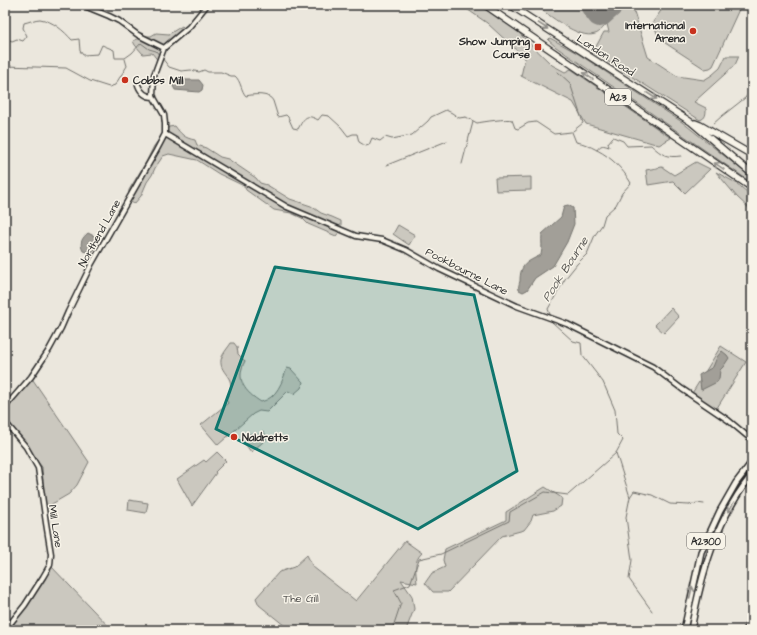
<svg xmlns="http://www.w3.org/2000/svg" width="757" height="635" font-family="'Architects Daughter',sans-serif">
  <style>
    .green { fill: #cbc8bf; stroke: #7b7a75 }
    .water { fill: #a29f98; stroke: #72716c }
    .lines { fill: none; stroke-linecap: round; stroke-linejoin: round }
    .stream { stroke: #72716c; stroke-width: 1 }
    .runway { stroke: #8b8984; stroke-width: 26 }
    .minor-casing { stroke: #2b2b2b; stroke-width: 7 }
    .major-casing { stroke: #2b2b2b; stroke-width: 8 }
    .highway-casing { stroke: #2b2b2b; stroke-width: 8 }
    .minor { stroke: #f7f3e8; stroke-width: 4 }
    .major { stroke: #f7f3e8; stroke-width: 5 }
    .highway { stroke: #f7f3e8; stroke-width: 5.5 }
    .oneway { stroke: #918f8a }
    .marked { fill: #0f766e; fill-opacity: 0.2; stroke: #0f766e; stroke-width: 3; stroke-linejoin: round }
    .poi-dot { fill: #c8321e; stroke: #f7f3e8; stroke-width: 1.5 }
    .labels { text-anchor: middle; stroke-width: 3; stroke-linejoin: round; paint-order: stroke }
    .shield { fill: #f7f3e8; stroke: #686764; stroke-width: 1 }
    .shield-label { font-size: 10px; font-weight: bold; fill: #2b2b2b }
    .poi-label { font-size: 11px; font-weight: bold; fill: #2b2b2b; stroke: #f7f3e8; text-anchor: end }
    .street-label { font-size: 11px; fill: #2b2b2b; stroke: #f7f3e8 }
    .park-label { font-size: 11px; fill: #535250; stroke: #f7f3e8 }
    .water-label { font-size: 12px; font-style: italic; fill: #555451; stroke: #f7f3e8 }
  </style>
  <rect width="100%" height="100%" fill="#ebe7dd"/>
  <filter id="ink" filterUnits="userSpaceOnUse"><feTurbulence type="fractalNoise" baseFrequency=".025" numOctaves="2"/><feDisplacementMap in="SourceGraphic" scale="8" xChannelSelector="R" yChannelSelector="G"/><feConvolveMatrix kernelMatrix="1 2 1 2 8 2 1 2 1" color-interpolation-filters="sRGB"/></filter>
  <g filter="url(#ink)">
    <!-- green -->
    <path class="green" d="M461,5H479L517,31L552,65L565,72L571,69L671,138L659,145L586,124L573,102L521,76L525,58L487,23Z
      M535,5H593L606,23L618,5H632L648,57L677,76L704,80L712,75L720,68L726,56H739L735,65L694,102L706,108C706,114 706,118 700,120L593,52L604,32H609L607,24C603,27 600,33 595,34C579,40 548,14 535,5Z
      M665,5H741L713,66L710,68L705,69L659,39L653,22Z
      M182,26L186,30L166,47L159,62L152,53L143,54L135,45L133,41L144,36H151L156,33L169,34Z
      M550,38L577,53L682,122L752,178V183L556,47L548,40Z
      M175,126C181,134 184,138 195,140L197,145L206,148L220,157L228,159L256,178L260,183L267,185L290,199L311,206L321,213L332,217L341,221V230L336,236L308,224L302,218L291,213L274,210L246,190L244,186L219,174L197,160L169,154L163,156L155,168L152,175L147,182L141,196L134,204L128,200L129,190L146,162L154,146L169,127Z
      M696,162L710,169L685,193L673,181L648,185L646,170L662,167L674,175Z
      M716,172L736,183L752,196V211L737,197Z
      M531,177V190L496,191L495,178Z
      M398,225L415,235L409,245L393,234Z
      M671,308L679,317L664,333L655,325Z
      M231,343H234L237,347L238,354L245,361C235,380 245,392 261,402C277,398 282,382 287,368L291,369L303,382L301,388L294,394L288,391L267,412L259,411L253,414L218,445L201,425L228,403L226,399C240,377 219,375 221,360C222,354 228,348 231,343Z
      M721,346L746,362L715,411L691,395Z
      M31,377L89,462L77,485L69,494L45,508L42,467L5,422V407Z
      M263,431L268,438L251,452L243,441L250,433L252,435L254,433L257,436Z
      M217,452L226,461L215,472L216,473L192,506L177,479L204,460L206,462Z
      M545,487L562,498L561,506L553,511L533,515L531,521L524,530L502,536L448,592H433L425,583L432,573L445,567L443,560L445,549L506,520V512Z
      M129,500L148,503L146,513L128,510Z
      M405,541L422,553C413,561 416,572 417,583L401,580L412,596L414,609L406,630H290L259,605L256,598L279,572L294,567L307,555L313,567L356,601Z
      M50,565L112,630H5Z"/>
    <!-- water -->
    <path class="water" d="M179,77L186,80H199L203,85L202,90L199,92L175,90L173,86V82Z
      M568,205L573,208L574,224L567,242L553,266L535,278L527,290L523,292L519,290C518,286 519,285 520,281C520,264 527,262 541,255C543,247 541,242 542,234L561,217L564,206Z
      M88,233L94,236L96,241L95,249L90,253L83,251C79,243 82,238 88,233Z
      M722,351L727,355L729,358L723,367L720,370L719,379L717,382L701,390L699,375L713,367L717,357Z"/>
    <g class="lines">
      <!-- stream -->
      <path class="stream" d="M5,38L12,41L17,39L23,41L27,36L23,28L24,23C29,22 35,19 40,19C53,21 64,31 72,40L79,39L80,51L83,55L98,54L102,45L114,50L115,58H124
        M125,58L132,53L141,43L149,49L156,51L160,56
        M162,58L169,67L181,71L191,70L199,72L204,70L208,72H221L231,76H235C241,81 241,91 246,96C253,94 270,93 273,101C275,106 276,112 278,117L286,115L288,117L293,128L298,129C304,118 306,113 318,120L322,115L329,116L341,127L348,136L353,134H357L359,142L366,146L369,145L372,138L380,141L385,137L392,139L412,135L428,121L431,117L446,110L452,113L459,118L466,117L477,123C482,122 508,118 512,120L515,128L518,129L528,123L536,122L554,134L571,132
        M5,66L66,68L90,81L109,87L115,85L127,66L125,59
        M558,72L570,83L583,123L573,131
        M712,125L722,116L745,98L752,89
        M597,150C601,144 603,145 609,147L608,143L613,137L623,141L627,146L651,145C662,155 666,158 681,156
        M462,164L473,122
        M387,165L447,141
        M551,317L548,309L565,279L577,264L587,254L595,235L602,225L605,215L616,205L622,193L631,183C622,168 612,158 597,150C589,146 584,143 576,142L572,132
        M616,453L630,497L634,491L652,495L670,504L689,505L697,503L704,504
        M630,497L626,517L632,560L629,579L652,611
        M392,630L401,603L394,590L410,584L419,559L441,554L509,521L510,512L545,492L568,495L616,453L623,440L617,434L615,410L603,382L582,355L581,343L573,341L552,322L551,320"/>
      <!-- runway -->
      <path class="runway" d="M593,5L600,14L610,5"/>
      <defs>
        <path id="minor" d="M82,5L109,16L119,21L138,35L164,48
          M138,85C141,93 146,97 154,97
          M165,134L287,207L356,236L382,240L406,250L439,269L517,306L567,324L653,367L682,389L728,420L752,440
          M5,407L31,377L49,350L61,328L68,312L91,265L156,151L165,134V124L164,115L153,96L154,75L164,48L189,27L207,5
          M5,422L26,447L38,468L46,523L51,554L50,565L43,577L25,605L5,630
          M746,630L752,614"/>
        <path id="major" d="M684,630L701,552L720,511L736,483L752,462
          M691,630C701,575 716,519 752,475"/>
        <path id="highway" d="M485,5L752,188
          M510,5L691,122L752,174
          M695,123L700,125L752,155"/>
      </defs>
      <!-- minor casing -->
      <use href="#minor" class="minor-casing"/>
      <!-- major casing -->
      <use href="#major" class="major-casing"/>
      <!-- highway casing -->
      <use href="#highway" class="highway-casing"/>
      <!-- minor -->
      <use href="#minor" class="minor"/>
      <!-- major -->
      <use href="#major" class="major"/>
      <!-- highway -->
      <use href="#highway" class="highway"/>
    </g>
    <!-- one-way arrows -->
    <defs><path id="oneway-shaft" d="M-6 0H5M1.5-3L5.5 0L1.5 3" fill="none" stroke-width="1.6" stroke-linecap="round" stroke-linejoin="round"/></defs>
    <g class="oneway">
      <use href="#oneway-shaft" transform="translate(543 26) rotate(33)"/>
      <use href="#oneway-shaft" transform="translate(588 76) rotate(-145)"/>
      <use href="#oneway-shaft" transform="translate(652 96) rotate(33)"/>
      <use href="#oneway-shaft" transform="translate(719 166) rotate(-146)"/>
      <use href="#oneway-shaft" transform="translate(731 507) rotate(120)"/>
      <use href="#oneway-shaft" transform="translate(691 592) rotate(-77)"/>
    </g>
  </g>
  <!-- marked area -->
  <path class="marked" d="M275,267L474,295L517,471L418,529L216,429Z"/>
  <!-- markers -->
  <g class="poi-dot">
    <circle cx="693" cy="31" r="4"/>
    <rect x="534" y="43" width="8" height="8" rx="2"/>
    <circle cx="125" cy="80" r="4"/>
    <circle cx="234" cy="437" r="4"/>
  </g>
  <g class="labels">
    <!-- shield labels -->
    <g class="shield">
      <rect x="605" y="89" width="26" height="16" rx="3"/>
      <rect x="687" y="533" width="38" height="16" rx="3"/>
    </g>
    <g class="shield-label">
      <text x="618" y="101">A23</text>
      <text x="706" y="545">A2300</text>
    </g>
    <!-- poi labels -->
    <g class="poi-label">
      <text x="685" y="29">International<tspan x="685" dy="13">Arena</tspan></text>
      <text x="530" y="45">Show Jumping<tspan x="530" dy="13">Course</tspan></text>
      <text x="133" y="84" text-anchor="start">Cobbs Mill</text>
      <text x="242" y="441" text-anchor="start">Naldretts</text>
    </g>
    <!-- street labels -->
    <g class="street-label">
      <text transform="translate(606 55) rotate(33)" y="4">London Road</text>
      <text transform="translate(99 233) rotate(-61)" y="4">Northend Lane</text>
      <text transform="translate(467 271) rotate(27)" y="4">Pookbourne Lane</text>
      <text transform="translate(56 526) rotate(81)" y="4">Mill Lane</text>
    </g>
    <!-- park labels -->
    <g class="park-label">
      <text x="301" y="602">The Gill</text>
    </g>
    <!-- water labels -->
    <g class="water-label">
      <text transform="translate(565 269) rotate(-57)" y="4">Pook Bourne</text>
    </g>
  </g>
  <!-- margin -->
  <rect width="757" height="635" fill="none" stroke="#f7f3e8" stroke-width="20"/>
  <rect x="10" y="10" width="737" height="615" fill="none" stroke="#2b2b2b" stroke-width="1.5" filter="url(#ink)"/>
</svg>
